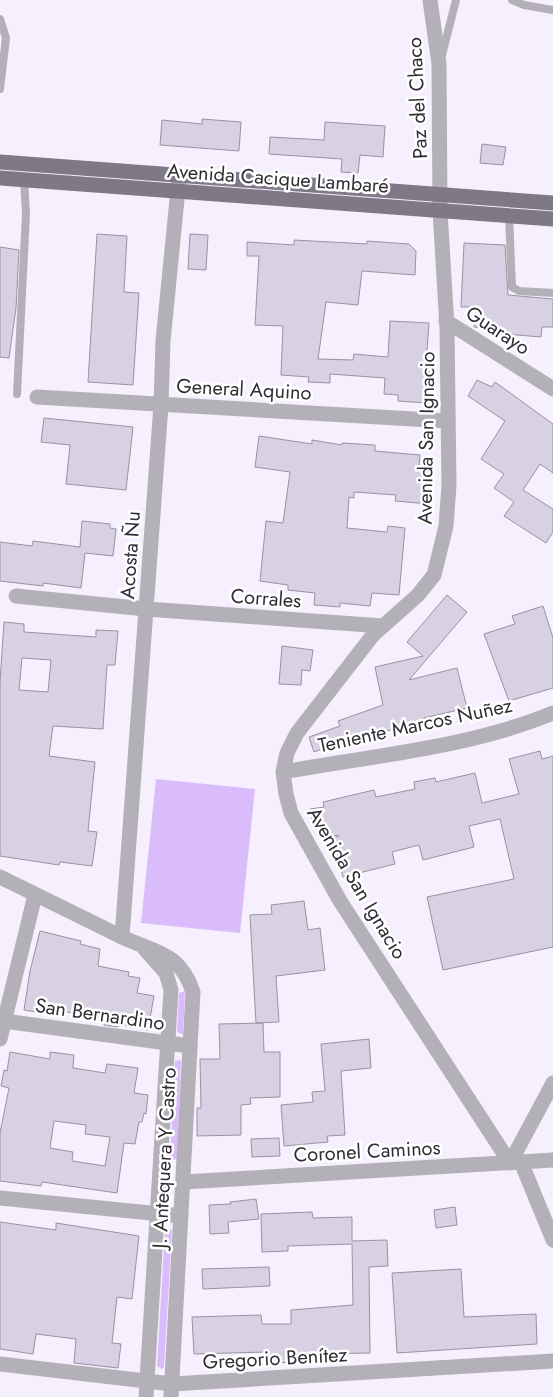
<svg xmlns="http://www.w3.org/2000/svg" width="553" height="1397" font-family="Jost,sans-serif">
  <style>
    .green { fill: #dabcfd }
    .building { fill: #d8d0e3; stroke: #9992a3; fill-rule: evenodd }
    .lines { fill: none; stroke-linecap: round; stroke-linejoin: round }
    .service { stroke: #b3b0b8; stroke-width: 8 }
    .minor { stroke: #b3b0b8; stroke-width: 15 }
    .tertiary { stroke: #b3b0b8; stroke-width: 15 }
    .primary { stroke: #7f7987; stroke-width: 15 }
    .labels { text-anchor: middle; stroke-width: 5; stroke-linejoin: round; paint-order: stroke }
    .street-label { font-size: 20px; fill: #302d34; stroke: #fff }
  </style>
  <rect width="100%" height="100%" fill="#f5effe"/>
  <!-- green -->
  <path class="green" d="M156,779L255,789L240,933L141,923Z
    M185,991L183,1034H182L177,1032L179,993Z
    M181,1060L177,1158L174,1160L170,1158L175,1061Z
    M167,1228L172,1230L164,1367L162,1369L157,1366L165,1230Z"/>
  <!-- building -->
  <path class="building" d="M202,119L241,122L239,151L160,145L162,120L202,124Z
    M325,122L385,126L383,157L360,155L358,173L341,172L342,159L269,154L270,137L324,140Z
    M482,144L506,147L503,165L480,163Z
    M97,234L127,236L124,292L139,293L133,385L88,382Z
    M190,234L208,235L206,270L188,269Z
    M294,240L367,244V241L409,244L416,251L415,275L362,271L358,305L326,302L318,359L353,360L354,354L388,357L390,321L429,323L427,351H431L427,403L398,401V395L384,394L385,378L330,374V383L308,382L309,377L281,375L283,326L255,325L259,256H247V242L294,245Z
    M464,243L505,245L508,295L553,299V327H542L541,337L505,334V331L474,327L476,307H461Z
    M0,247L19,250L16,308L9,358L0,357Z
    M477,380L492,387L495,382L553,424V473L540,464L523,490L553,509V532L546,543L504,516L514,502L494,488L504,474L481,459L505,421L468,396Z
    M44,418L133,427L126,490L66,484L70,445L41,442Z
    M259,436L312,444V440L342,445V443L375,445V451L420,455L419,467L433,468L429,504L395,501L396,495L354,492V498L349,497L347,528L387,532L388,526L405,528L399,595L372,593L370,606L340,603V607L314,605L315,593L288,590V585L260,581L266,521L283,523L290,472L255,467Z
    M82,521L110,524V528L116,529L113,556L85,553L81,588L43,583V586L0,581V542L32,546L33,541L80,547Z
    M447,595L467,612L409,680L457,668L467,708L424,718L425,727L400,732L399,727L346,745L345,741L314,752L309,737L340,726L338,721L383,705L375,667L423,656L407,642Z
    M543,606L553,638V688L509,701L484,634L515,624L512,616Z
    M4,622L24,624V632L96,637V630L118,631L115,665H107L103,729L53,726L49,756L95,762L88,831L97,832L92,866L60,862L59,865L0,856V682ZM22,658L51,660L48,692L19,690Z
    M282,646L313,650L310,671L302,670L301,685L279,684Z
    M540,751L542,759L553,756V947L443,970L427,897L514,879L500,819L469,826L474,847L423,860L419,845L392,852L395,864L343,877L333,838L339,836L321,834L319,824L313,825L310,809L324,807L323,802L374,790L376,797L415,789L414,782L435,778L436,782L475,773L482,803L519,794L509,759Z
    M304,901L308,930L320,928L325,970L276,976L279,1022L256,1023L250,915L272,914L271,905Z
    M40,931L81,941L80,944L100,949L98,966L129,972L128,976L140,978L137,993L154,996L148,1030L119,1024L118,1027L104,1025L105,1018L55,1010V1015L24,1010L30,971Z
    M263,1023L264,1052H280V1097L250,1098L251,1104L241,1105V1135L197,1136V1108H201L200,1059H220L219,1024Z
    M369,1039L371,1068L341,1071L345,1135L327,1136L328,1142L284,1146L281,1105L313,1102L312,1092L325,1091L321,1044Z
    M10,1052L50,1059V1052L74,1055L73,1068L105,1073L107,1064L138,1068L134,1093L148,1095L146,1114L144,1113L142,1122H139L135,1144L124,1143L117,1193L42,1182L41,1186L0,1181V1133L9,1088L1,1086L4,1070L7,1071ZM54,1121L86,1125L85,1134L110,1137L105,1166L72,1161L73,1152L50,1148Z
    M279,1138L280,1156L252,1157L251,1139Z
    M256,1199L259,1219L228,1222L229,1233L210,1234L209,1205L231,1204L230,1202Z
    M455,1207L457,1225L436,1228L434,1210Z
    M312,1212L313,1218L352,1217V1241L387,1240L388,1266L369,1267L370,1353L313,1354L305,1355V1362L267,1363L266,1352L194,1354L192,1317L261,1315L262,1324H291V1310L353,1305L352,1244L288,1246V1251L262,1252L261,1214Z
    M0,1222L56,1230V1223L139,1236L132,1299L117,1297L112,1343L121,1344L118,1368L74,1363L76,1339L36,1334L33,1354L0,1349Z
    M269,1267L270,1286L203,1289L202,1269Z
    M461,1269L464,1317L536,1314L537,1344L397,1353L392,1273Z"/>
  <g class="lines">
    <!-- service -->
    <path class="service" d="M512,0L524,5L553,10
      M0,19L6,38L0,89
      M442,55L456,0
      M509,216L512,287L519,291L553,293
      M17,394L26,214L24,179"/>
    <!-- minor -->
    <path class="minor" d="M430,0L439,64L440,210L447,328L449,485L446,526L434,575L418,595L373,635L297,733L287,753L283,772L286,794L291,813L340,901L510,1163L553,1083
      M446,321L553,389
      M37,397L448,421
      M16,596L146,609L383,626
      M283,772C371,756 472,747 553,713
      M0,877L122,937
      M4,1021L190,1046
      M0,1039L35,895
      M521,1162L553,1240
      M183,1182L553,1160
      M0,1198L181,1216
      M0,1364L172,1384L553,1361"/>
    <!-- tertiary -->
    <path class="tertiary" d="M144,948L166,973L171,990L146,1397
      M171,1397L193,992C180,952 156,953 122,937L161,405L163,341L179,179"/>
    <!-- primary -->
    <path class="primary" d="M0,162L553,203
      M0,178L553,219"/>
  </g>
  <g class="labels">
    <!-- street labels -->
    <g class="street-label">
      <text transform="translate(417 98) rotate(-93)" y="7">Paz del Chaco</text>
      <text transform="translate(278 178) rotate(4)" y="7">Avenida Cacique Lambaré</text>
      <text transform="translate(498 330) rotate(33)" y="7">Guarayo</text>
      <text transform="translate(244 389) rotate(3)" y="7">General Aquino</text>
      <text transform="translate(426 438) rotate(-89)" y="7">Avenida San Ignacio</text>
      <text transform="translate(130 555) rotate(-86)" y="7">Acosta Ñu</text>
      <text transform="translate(266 598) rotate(4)" y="7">Corrales</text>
      <text transform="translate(415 725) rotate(-12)" y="7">Teniente Marcos Nuñez</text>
      <text transform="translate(357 883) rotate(59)" y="7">Avenida San Ignacio</text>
      <text transform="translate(100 1014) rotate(8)" y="7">San Bernardino</text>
      <text transform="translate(367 1151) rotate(-3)" y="7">Coronel Caminos</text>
      <text transform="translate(164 1158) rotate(-87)" y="7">J. Antequera Y Castro</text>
      <text transform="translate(275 1358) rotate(-3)" y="7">Gregorio Benítez</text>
    </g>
  </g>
</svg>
